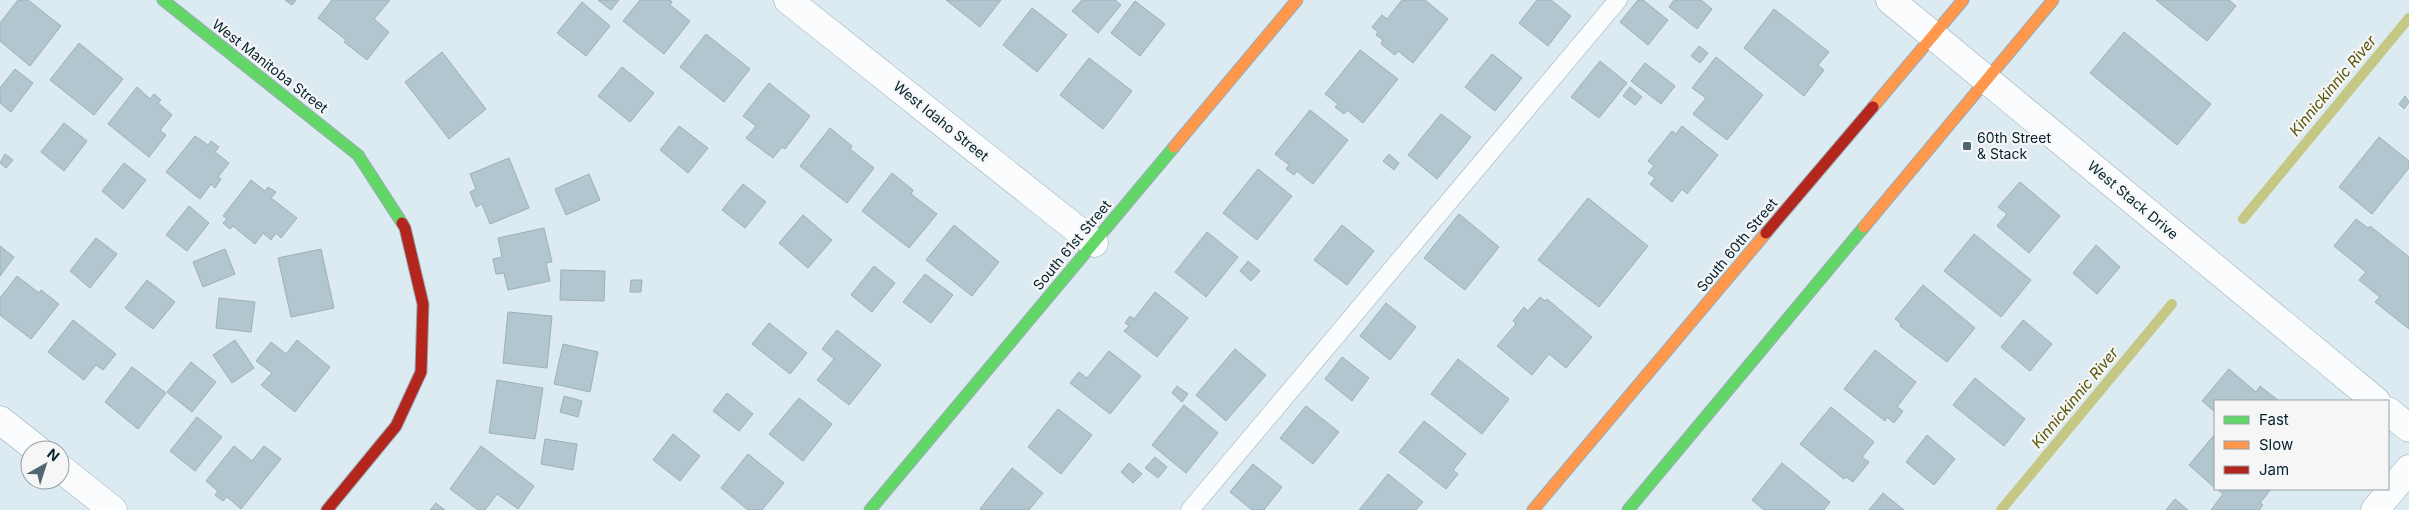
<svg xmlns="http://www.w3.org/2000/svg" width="2409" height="510" font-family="Inter,sans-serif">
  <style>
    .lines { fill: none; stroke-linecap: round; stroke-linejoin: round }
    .stream { stroke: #c4c884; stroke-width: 10 }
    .building { fill: #b2c6d0; stroke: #9cb0b9 }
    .lane-casing { stroke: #98acb6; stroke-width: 19 }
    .street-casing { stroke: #98acb6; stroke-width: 29 }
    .fast-casing { stroke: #98acb6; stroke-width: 13 }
    .slow-casing { stroke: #98acb6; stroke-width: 13 }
    .jam-casing { stroke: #98acb6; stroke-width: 13 }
    .lane { stroke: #fafcfd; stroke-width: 18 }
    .street { stroke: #fafcfd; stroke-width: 28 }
    .fast { stroke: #63d668; stroke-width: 11 }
    .slow { stroke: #ff974d; stroke-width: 11 }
    .jam { stroke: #b3261e; stroke-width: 11 }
    .poi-dot { fill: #4f6772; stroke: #f6f6f6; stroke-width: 2 }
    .labels { text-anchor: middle; stroke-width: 4.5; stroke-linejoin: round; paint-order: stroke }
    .street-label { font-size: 14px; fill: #03212d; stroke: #f6f6f6 }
    .poi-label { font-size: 14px; fill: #03212d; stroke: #f6f6f6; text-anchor: start }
    .water-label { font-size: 15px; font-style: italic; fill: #575505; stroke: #f6f6f6 }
  </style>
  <rect width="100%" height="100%" fill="#dceaf2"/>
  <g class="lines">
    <!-- stream -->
    <path class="stream" d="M2243,219L2409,18
      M2001,510L2172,304"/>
  </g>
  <!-- building -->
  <path class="building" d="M18,0H28L61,26L30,66L0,41V23Z
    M285,0H296L292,5Z
    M332,0H390L374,19L389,32L367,60L344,42L346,40L318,18Z
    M598,0H619L611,10Z
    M640,0H670L672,2L670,5L690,21L664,54L623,21Z
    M946,0H1001L980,27Z
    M1082,0H1115L1121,5L1098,33L1072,11Z
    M1402,0H1425L1448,19L1413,63L1398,51L1395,55L1381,44L1383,40L1376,35L1378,32L1372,27L1382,15L1387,19Z
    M1537,0H1551L1571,16L1548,46L1519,23Z
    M1638,0H1643L1668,20L1648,45L1620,22Z
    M1674,0H1701L1712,9L1697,29L1669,7Z
    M2156,0H2229L2236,6L2207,41Z
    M1135,1L1165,24L1140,56L1111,33Z
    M582,2L610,26L586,56L557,33Z
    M1032,8L1067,35L1037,72L1003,45Z
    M1774,9L1829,52L1818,65L1824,70L1804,96L1744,48Z
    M2124,32L2211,104L2177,145L2090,73Z
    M706,34L750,69L724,102L680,67Z
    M79,43L123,79L94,115L50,80Z
    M1699,46L1708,53L1700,63L1691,56Z
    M1360,50L1398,79L1363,123L1347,110L1344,114L1335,107L1338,104L1325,94Z
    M442,52L486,109L449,139L405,82Z
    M1492,54L1522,78L1495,111L1465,87Z
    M1716,57L1763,95L1727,140L1693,114L1706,98L1692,88Z
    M1089,58L1132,91L1103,129L1060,95Z
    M1600,61L1627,83L1599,118L1571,97Z
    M1645,63L1675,86L1661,104L1631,81Z
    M622,67L654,93L630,122L598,96Z
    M15,69L33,83L11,112L0,103V88Z
    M769,83L810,116L785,149L782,147L773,158L746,138L756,126L743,116Z
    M137,87L150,99L154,94L161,100L158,103L172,115L160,130L166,135L149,157L108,124Z
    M1630,87L1642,97L1635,105L1623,96Z
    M2405,96L2409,102L2404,109L2399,104Z
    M1310,110L1348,140L1313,184L1297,171L1294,175L1286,169L1289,165L1275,154Z
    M1441,114L1471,137L1437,179L1408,155Z
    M64,123L87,141L64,171L41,152Z
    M679,126L708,148L688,173L660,150Z
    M1682,126L1718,155L1687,194L1682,189L1672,202L1650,184L1655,178L1648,173L1654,166L1648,161L1672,131L1676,134Z
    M830,128L852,146L850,149L874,168L847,203L800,166Z
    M195,136L208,145L211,141L219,147L215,152L229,163L218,177L221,179L215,188L211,184L200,199L166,172Z
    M2379,137L2409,161V168L2372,214L2339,187Z
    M5,154L13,160L6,168L0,163Z
    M1389,154L1399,163L1394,170L1383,161Z
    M509,158L529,208L490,224L482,204L476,207L470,192L476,189L470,174Z
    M124,163L146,180L123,209L102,191Z
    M1258,169L1292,196L1257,240L1223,213Z
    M892,173L913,190L911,194L937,214L909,248L862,211Z
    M589,174L600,200L566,215L555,189Z
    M251,180L265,191L268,187L276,192L271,198L297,218L281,238L276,233L271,240L263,233L255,244L233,226L230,229L223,223L227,219L223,216Z
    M2020,182L2060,216L2029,253L1997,226L2007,214L1998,207Z
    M743,184L766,202L745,228L722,210Z
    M1588,198L1648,246L1599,307L1538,260Z
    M189,206L209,223L187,251L166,235Z
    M1459,214L1499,247L1465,290L1424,258Z
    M803,215L832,240L808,268L779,243Z
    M2356,219L2368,228L2370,226L2409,257V329L2375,302L2380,297L2359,280L2366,272L2334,246Z
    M954,225L999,262L972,296L926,260Z
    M1342,225L1374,251L1347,285L1314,260Z
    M544,228L552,262L546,263L550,281L508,290L504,273L496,274L493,259L502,257L498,238Z
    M1207,232L1238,257L1206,297L1175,272Z
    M1974,234L2031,280L2001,317L1944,271Z
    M96,238L117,254L90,288L70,271Z
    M2096,245L2120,267L2097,294L2073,273Z
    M0,246L14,257L0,276Z
    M225,249L235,274L203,287L193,262Z
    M321,249L334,308L291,317L278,258Z
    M1248,261L1260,271L1251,281L1240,271Z
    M874,266L895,283L872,312L851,295Z
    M561,270L605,271L604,301L560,300Z
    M925,274L953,295L931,323L903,302Z
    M17,276L39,293L41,290L59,304L31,339L0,315V298Z
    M147,280L175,302L153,329L125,308Z
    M631,280H642L641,292H630Z
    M1923,285L1975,328L1947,362L1900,326L1901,324L1895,319Z
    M1155,292L1188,318L1157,357L1124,331L1129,326L1125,323L1130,316L1134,319Z
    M1540,297L1545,301L1547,299L1592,337L1566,368L1549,354L1532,375L1497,346L1516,324L1513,321L1524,307L1528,311Z
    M219,298L255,302L251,332L216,328Z
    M1386,303L1416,327L1390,360L1360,336Z
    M508,312L552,316L547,368L503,363Z
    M73,320L116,354L103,370L96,365L84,380L48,352Z
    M2023,320L2052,344L2030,371L2001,347Z
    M769,323L807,353L790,374L752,344Z
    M837,330L881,365L849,405L817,380L834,359L822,349Z
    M235,340L254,368L232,383L213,355Z
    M297,340L330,367L295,412L261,385L272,373L256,361L271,342L286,354Z
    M563,344L598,352L590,392L554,384Z
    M1235,349L1266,375L1226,421L1196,395Z
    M1875,350L1916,382L1897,407L1903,411L1894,423L1887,417L1885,421L1844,389Z
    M1109,351L1141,376L1110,414L1070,383L1079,372L1087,378Z
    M1342,357L1369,378L1352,401L1325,379Z
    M1458,359L1509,399L1482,434L1431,394Z
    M191,362L216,382L192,412L167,392Z
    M132,367L166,393L138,429L105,402Z
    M2229,369L2256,392L2260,386L2279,401H2215V412L2202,401Z
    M1975,378L2025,419L2004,446L1953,405Z
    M497,380L543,388L535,439L489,433Z
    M1177,386L1188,394L1182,402L1172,393Z
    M727,393L753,414L739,431L713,411Z
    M564,396L582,401L578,417L560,412Z
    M799,398L832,424L803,461L769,434Z
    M1184,405L1218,433L1186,473L1152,445Z
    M1306,406L1339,432L1313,464L1280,438Z
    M1831,407L1874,442L1862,457L1869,462L1853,482L1846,477L1844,479L1800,444Z
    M1058,409L1092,435L1061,474L1028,447Z
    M197,417L222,437L195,471L170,451Z
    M1424,421L1466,454L1453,470L1458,474L1446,489L1399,452Z
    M673,434L700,456L680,481L653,460Z
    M2215,434V488L2189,465Z
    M1927,435L1955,459L1934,485L1906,462Z
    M545,439L577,444L573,470L541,464Z
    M234,446L252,461L264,446L281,459L241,509L227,497L223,501L215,495L218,491L206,481Z
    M481,446L534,486L518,509L497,494L485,510H478L450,489Z
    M748,454L784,483L762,510H748L721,488Z
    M1155,457L1167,467L1158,478L1145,468Z
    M1129,463L1142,474L1133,483L1121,472Z
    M1782,463L1830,502L1824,510H1764L1752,500Z
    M1253,464L1282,487L1264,510H1252L1230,492Z
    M1012,468L1043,493L1029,510H982L980,509Z
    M1388,474L1423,502L1416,510H1359Z
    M2217,489H2271L2260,503L2263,505L2259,510H2211L2223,494Z
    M1883,493L1904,510H1869Z
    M2175,499L2188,510H2166Z
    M436,503L445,510H430Z"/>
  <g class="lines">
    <defs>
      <path id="lane" d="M1190,510L1618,0"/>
      <path id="street" d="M788,0L1094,243
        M1890,0L2376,401
        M2388,411L2409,428
        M0,420L38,450
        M60,468L113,510
        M2375,510L2409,469"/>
      <path id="fast" d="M163,0L358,155L402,223
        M870,510L1174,147
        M1628,510L1864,227"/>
      <path id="slow" d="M1873,107L1963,0
        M1174,147L1297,0
        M1864,227L2053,0
        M1533,510L1766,233"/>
      <path id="jam" d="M1766,233L1873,107
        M327,510L396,426L421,372L423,304L405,228L402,223"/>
    </defs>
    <!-- lane casing -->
    <use href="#lane" class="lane-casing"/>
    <!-- street casing -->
    <use href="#street" class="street-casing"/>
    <!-- fast casing -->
    <use href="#fast" class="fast-casing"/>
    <!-- slow casing -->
    <use href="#slow" class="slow-casing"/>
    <!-- jam casing -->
    <use href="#jam" class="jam-casing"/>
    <!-- lane -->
    <use href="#lane" class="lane"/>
    <!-- street -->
    <use href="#street" class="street"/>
    <!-- fast -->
    <use href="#fast" class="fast"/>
    <!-- slow -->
    <use href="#slow" class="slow"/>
    <!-- jam -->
    <use href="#jam" class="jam"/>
  </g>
  <!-- markers -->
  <rect class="poi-dot" x="1962" y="141" width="10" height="10" rx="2.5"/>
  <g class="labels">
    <!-- street labels -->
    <g class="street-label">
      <text transform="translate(270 66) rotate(38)" y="5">West Manitoba Street</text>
      <text transform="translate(941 121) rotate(39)" y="5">West Idaho Street</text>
      <text transform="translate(2133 200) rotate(40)" y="5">West Stack Drive</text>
      <text transform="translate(1072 245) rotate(-50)" y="5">South 61st Street</text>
      <text transform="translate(1737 245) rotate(-50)" y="5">South 60th Street</text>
    </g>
    <!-- poi labels -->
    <g class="poi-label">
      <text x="1977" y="143">60th Street<tspan x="1977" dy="16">&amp; Stack</tspan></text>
    </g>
    <!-- water labels -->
    <g class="water-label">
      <text transform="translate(2333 86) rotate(-50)" y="5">Kinnickinnic River</text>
      <text transform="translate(2075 398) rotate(-50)" y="5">Kinnickinnic River</text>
    </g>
  </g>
  <!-- legend -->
  <rect x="2214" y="400" width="175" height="90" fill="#f6f6f6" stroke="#95a1a6"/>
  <rect x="2224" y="416" width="25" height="8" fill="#63d668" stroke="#95a1a6"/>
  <text x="2259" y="425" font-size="15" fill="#03212d">Fast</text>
  <rect x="2224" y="441" width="25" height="8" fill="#ff974d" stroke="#95a1a6"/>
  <text x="2259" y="450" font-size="15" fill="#03212d">Slow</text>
  <rect x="2224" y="466" width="25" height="8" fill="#b3261e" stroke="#95a1a6"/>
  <text x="2259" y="475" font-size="15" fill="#03212d">Jam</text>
  <!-- north arrow -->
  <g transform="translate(45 465) rotate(39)"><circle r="24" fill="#f6f6f6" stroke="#95a1a6"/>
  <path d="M0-4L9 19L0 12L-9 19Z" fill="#4f6772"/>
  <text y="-8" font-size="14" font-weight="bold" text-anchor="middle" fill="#03212d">N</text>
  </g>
</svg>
